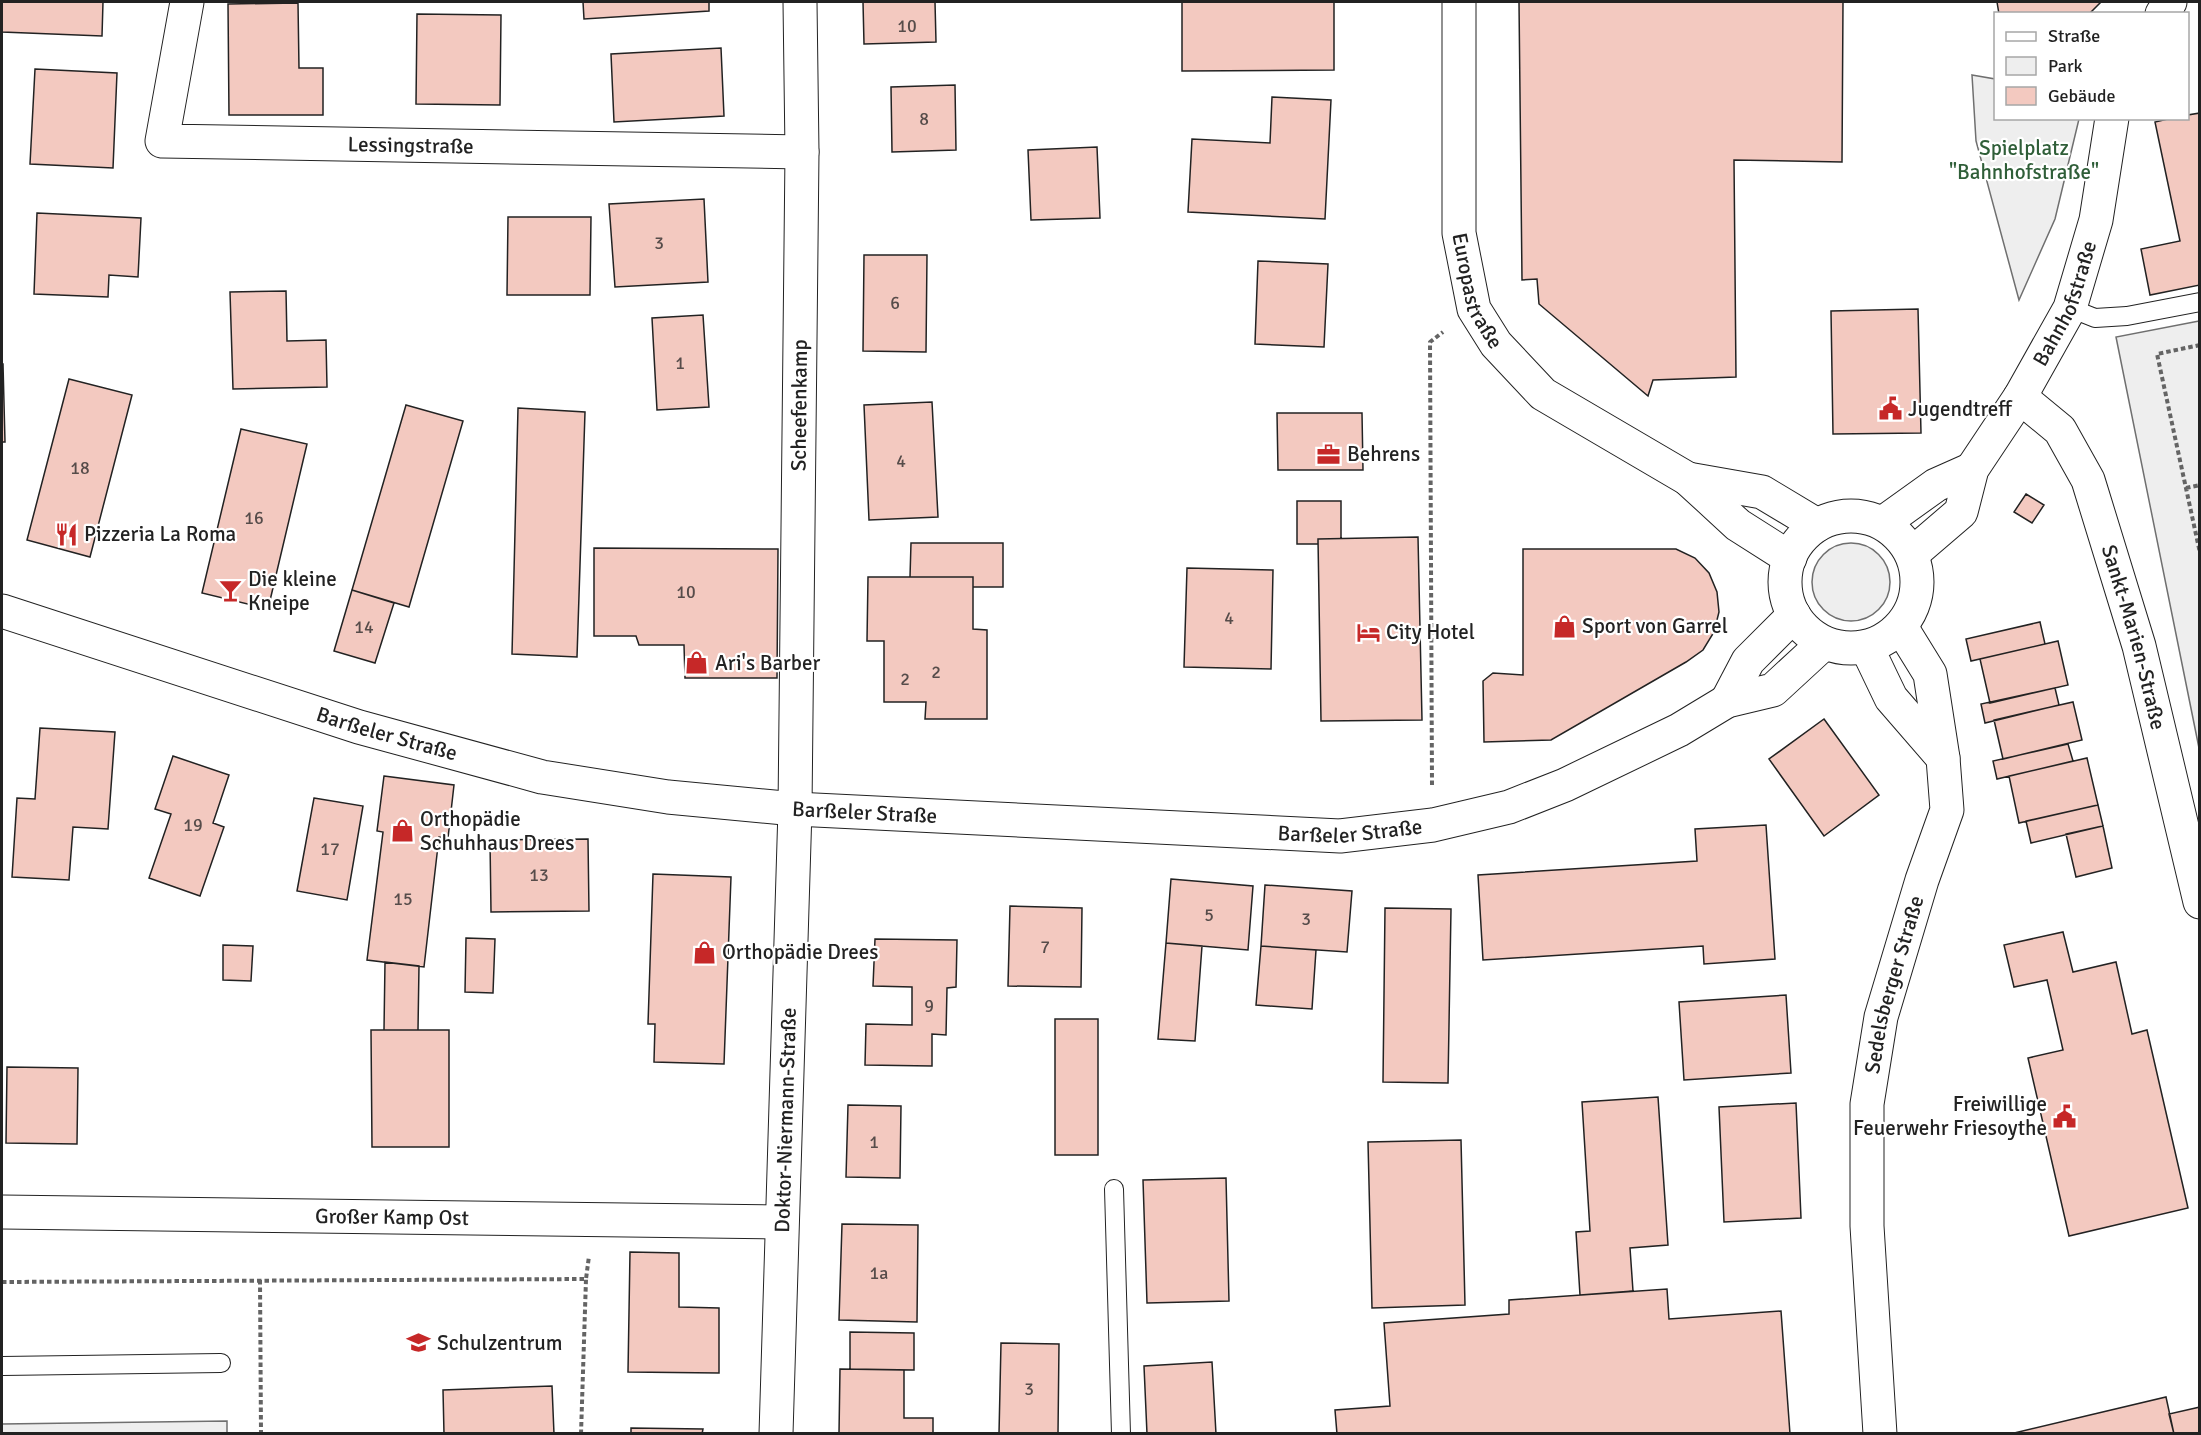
<svg xmlns="http://www.w3.org/2000/svg" width="2201" height="1435" font-family="Signika,sans-serif">
  <style>
    .green { fill: #eee; stroke: #6f6f6f; stroke-width: 1.5 }
    .building { fill: #f3c9c0; stroke: #222; stroke-width: 1.5 }
    .lines { fill: none; stroke-linecap: round; stroke-linejoin: round }
    .lane-casing { stroke: #222; stroke-width: 20 }
    .street-casing { stroke: #222; stroke-width: 35 }
    .secondary-casing { stroke: #222; stroke-width: 35 }
    .path { stroke: #646464; stroke-width: 4; stroke-dasharray: 4.5 3; stroke-linecap: butt }
    .lane { stroke: #fff; stroke-width: 18 }
    .street { stroke: #fff; stroke-width: 33 }
    .secondary { stroke: #fff; stroke-width: 33 }
    .labels { text-anchor: middle; stroke-width: 4.5; stroke-linejoin: round; paint-order: stroke }
    .number-label { font-size: 18px; fill: #564c4a }
    .street-label { font-size: 21px; fill: #222; stroke: #fff }
    .park-label { font-size: 21px; fill: #2f5e38; stroke: #fff }
    .poi-label { font-size: 21px; fill: #222; stroke: #fff; text-anchor: start }
  </style>
  <rect width="100%" height="100%" fill="#fff"/>
  <!-- green -->
  <path class="green" d="M1972,75L1995,79L1996,118L2079,119L2055,219L2019,300L1976,141Z
    M2199,321H2200L2199,748L2116,337Z
    M1812 582a39 39 0 1 1 78 0a39 39 0 1 1-78 0Z
    M227,1421V1433H2V1424Z"/>
  <!-- building -->
  <path class="building" d="M2,2H103L102,36L2,32Z
    M583,2H709V11L584,19Z
    M863,2H935L936,42L864,44Z
    M1182,2H1334V70L1182,71Z
    M1519,2H1843L1842,162L1734,160L1736,377L1653,380L1648,396L1539,304L1537,279L1522,280Z
    M1997,2H2101L2089,14H1999Z
    M298,3L299,68H323V115H229L228,4Z
    M417,14L501,15L500,105L416,104Z
    M721,48L724,116L614,122L611,54Z
    M35,69L117,73L113,168L30,164Z
    M955,85L956,150L892,152L891,87Z
    M1272,97L1331,100L1325,219L1188,212L1192,139L1270,143Z
    M2200,113V285L2150,295L2141,249L2180,241L2155,122L2172,118H2188V115Z
    M1097,147L1100,218L1031,220L1028,150Z
    M704,199L708,282L615,287L609,204Z
    M37,213L141,218L138,277L109,275L108,297L34,294Z
    M508,217H591L590,295H507Z
    M864,255H927L926,352L863,351Z
    M1258,261L1328,264L1324,347L1255,344Z
    M286,291L287,341L326,340L327,387L233,389L230,292Z
    M1918,309L1921,433L1833,434L1831,311Z
    M703,315L709,407L657,410L652,318Z
    M2,364H3L5,442H2Z
    M69,379L132,395L90,557L27,540Z
    M932,402L938,517L869,520L864,405Z
    M406,405L463,421L409,607L352,590Z
    M518,408L585,412L577,657L512,654Z
    M1277,413H1362L1363,470H1278Z
    M241,429L307,444L268,609L202,593Z
    M2026,494L2044,505L2032,523L2014,512Z
    M1297,501H1341V539H1318V544H1297Z
    M1418,537L1422,720L1321,721L1318,539Z
    M911,543H1003V587H973V577H910Z
    M594,548L778,549L777,678H685L684,645H639L636,636H594Z
    M1523,549H1676L1695,558L1709,573L1717,592L1719,612L1714,632L1703,650L1686,662L1551,740L1484,742L1483,681L1493,673L1523,675Z
    M1187,568L1273,570L1271,669L1184,667Z
    M868,577H973V629L987,630V719H925L926,702H884V641H867Z
    M352,590L394,603L375,663L334,651Z
    M2040,622L2045,644L1971,661L1966,639Z
    M2058,641L2068,685L1990,703L1980,659Z
    M2055,688L2059,705L1985,723L1981,704Z
    M2073,702L2082,740L2003,759L1994,720Z
    M1824,719L1879,795L1824,836L1769,759Z
    M40,728L115,732L108,829L73,827L69,880L12,877L17,798L35,799Z
    M2068,744L2073,761L1997,779L1993,761Z
    M173,756L229,775L213,823L224,827L200,896L149,878L171,814L155,809Z
    M2087,758L2098,805L2019,823L2009,776Z
    M384,776L454,785L448,838L439,837L424,967L367,960L383,832L377,831Z
    M314,798L363,806L347,900L297,891Z
    M2098,805L2103,826L2031,843L2026,821Z
    M1766,825L1775,959L1704,964L1703,946L1483,960L1478,875L1697,861L1695,829Z
    M2103,826L2112,868L2076,877L2066,834Z
    M588,839L589,911L491,912L490,840Z
    M653,874L731,877L724,1064L654,1062L655,1024H648Z
    M1171,879L1253,886L1248,950L1166,943Z
    M1265,885L1352,891L1347,952L1261,946Z
    M1010,906L1082,908L1081,987L1008,986Z
    M1385,908L1451,909L1448,1083L1383,1082Z
    M2063,932L2073,972L2116,962L2132,1034L2147,1030L2188,1208L2069,1236L2028,1058L2063,1050L2047,980L2014,987L2004,945Z
    M466,938L495,939L493,993L465,992Z
    M875,939L957,940L956,987L947,988L946,1035L932,1034V1066L865,1065L866,1024L912,1025V987L873,986Z
    M1166,943L1202,946L1195,1041L1158,1039Z
    M223,945L253,946L251,981L223,980Z
    M1261,946L1316,950L1312,1009L1256,1005Z
    M385,962L419,966L418,1030H384Z
    M1786,995L1791,1073L1684,1080L1679,1002Z
    M1055,1019H1098V1155H1055Z
    M371,1030H449V1147H372Z
    M7,1067L78,1068L77,1144L6,1143Z
    M1658,1097L1668,1245L1630,1248L1633,1291L1580,1295L1576,1232L1590,1231L1582,1102Z
    M1796,1103L1801,1218L1724,1222L1719,1107Z
    M848,1105L901,1106L900,1178L846,1177Z
    M1461,1140L1465,1305L1372,1308L1368,1142Z
    M1226,1178L1229,1301L1147,1303L1143,1180Z
    M842,1224L918,1225L917,1322L839,1320Z
    M630,1252L679,1253V1307L719,1308V1373L628,1372Z
    M1667,1289L1669,1319L1781,1311L1790,1434H1337L1335,1410L1390,1406L1384,1323L1509,1314V1300Z
    M850,1332L914,1333V1370L850,1369Z
    M1001,1343L1059,1344L1058,1434H999Z
    M1212,1362L1216,1434H1147L1144,1366Z
    M840,1369L904,1370V1418H933V1434H839Z
    M552,1386L554,1434H444L443,1390Z
    M2166,1397L2174,1434H2010Z
    M2200,1407V1434H2174L2169,1414Z
    M631,1428L703,1429L702,1434H631Z"/>
  <g class="lines">
    <defs>
      <path id="lane" d="M2070,308L2095,318L2127,316L2200,302
        M1114,1189L1121,1434
        M2,1366L221,1363"/>
      <g id="street">
        <path id="s1" d="M187,2L162,141L802,152"/>
        <path id="s2" d="M1459,2V233L1474,309L1496,344L1543,394L1688,479L1738,525L1790,558"/>
        <path id="s3" d="M2020,397L2060,430L2088,480L2139,646L2200,902"/>
        <path d="M1688,479L1762,492L1817,525"/>
        <path id="s4" d="M2,1212L781,1222"/>
        <path id="s5" d="M776,1434L795,809L802,152L800,2"/>
      </g>
      <g id="secondary">
        <path d="M2162,14L2170,2"/>
        <circle cx="1851" cy="582" r="66"/>
        <path d="M1883,523L1936,485L1972,469"/>
        <path id="s6" d="M1912,554L1961,512L1972,469L2020,397L2070,308L2096,220L2112,118"/>
        <path id="s7" d="M2,611L359,727L542,777L668,797L795,809L1340,836L1433,825L1509,807L1565,785L1679,730L1727,701L1773,690L1824,643"/>
        <path d="M1867,648L1891,698L1943,758"/>
        <path d="M1727,701L1748,661L1794,615"/>
        <path id="s8" d="M1880,1434L1867,1226V1104L1881,1017L1922,880L1947,810L1943,758L1930,674L1901,627"/>
      </g>
    </defs>
    <!-- lane casing -->
    <use href="#lane" class="lane-casing"/>
    <!-- street casing -->
    <use href="#street" class="street-casing"/>
    <!-- secondary casing -->
    <use href="#secondary" class="secondary-casing"/>
    <!-- path -->
    <path class="path" d="M2200,345L2157,354L2200,553
      M2186,488L2200,485
      M1432,785L1430,342L1443,332
      M260,1280L261,1434
      M2,1282L586,1279L589,1256
      M581,1434L586,1279"/>
    <!-- lane -->
    <use href="#lane" class="lane"/>
    <!-- street -->
    <use href="#street" class="street"/>
    <!-- secondary -->
    <use href="#secondary" class="secondary"/>
  </g>
  <!-- icons -->
  <defs>
    <symbol id="civic-bare" viewBox="-9 -9 18 18"><path d="M-.6-6.5H3V-4.5H.6V-3L4-1V1h2V6H-6V1h2V-1L-.6-3ZM-1.2 2.5V6h2.4V2.5Z" fill="#c62828" stroke="#fff" stroke-width="2.5" paint-order="stroke"/></symbol>
    <symbol id="office-bare" viewBox="-9 -9 18 18"><path d="M-6-3h4V-5.5h4V-3h4V5H-6ZM-1-4.5V-3h2v-1.5ZM-6 0V1H6V0Z" fill="#c62828" stroke="#fff" stroke-width="2.5" paint-order="stroke"/></symbol>
    <symbol id="restaurant-bare" viewBox="-9 -9 18 18"><path d="M-5-6h1v4h1v-4h1v4h1v-4h1v5L-1.5 .5V6h-2V.5L-5-1ZM5-6V6H3V1.5H1.5Q1.5-4 5-6Z" fill="#c62828" stroke="#fff" stroke-width="2.5" paint-order="stroke"/></symbol>
    <symbol id="bar-bare" viewBox="-9 -9 18 18"><path d="M-6-5H6L.8 .8V4.5H3.5V6h-7V4.5H-.8V.8Z" fill="#c62828" stroke="#fff" stroke-width="2.5" paint-order="stroke"/></symbol>
    <symbol id="shop-bare" viewBox="-9 -9 18 18"><path d="M-5-2.5h2.3a2.7 3.5 0 0 1 5.4 0H5L5.5 6h-11ZM-1.5-2.5h3a1.5 2.3 0 0 0-3 0Z" fill="#c62828" stroke="#fff" stroke-width="2.5" paint-order="stroke"/></symbol>
    <symbol id="hotel-bare" viewBox="-9 -9 18 18"><path d="M-6-4.5h1.5V1H6V5H4.5V3h-9V5H-6ZM-4 0a1.8 1.8 0 1 1 3.6 0ZM.5 0V-2.5h3Q6-2.5 6 0Z" fill="#c62828" stroke="#fff" stroke-width="2.5" paint-order="stroke"/></symbol>
    <symbol id="school-bare" viewBox="-9 -9 18 18"><path d="M0-5L7-2L0 1L-7-2ZM-4 1L0 2.5L4 1V4Q0 6-4 4Z" fill="#c62828" stroke="#fff" stroke-width="2.5" paint-order="stroke"/></symbol>
  </defs>
  <g fill-rule="evenodd">
    <use href="#civic-bare" x="1874" y="392" width="33" height="33"/>
    <use href="#office-bare" x="1312" y="438" width="33" height="33"/>
    <use href="#restaurant-bare" x="50" y="518" width="33" height="33"/>
    <use href="#bar-bare" x="214" y="574" width="33" height="33"/>
    <use href="#shop-bare" x="1548" y="610" width="33" height="33"/>
    <use href="#hotel-bare" x="1352" y="616" width="33" height="33"/>
    <use href="#shop-bare" x="680" y="646" width="33" height="33"/>
    <use href="#shop-bare" x="386" y="814" width="33" height="33"/>
    <use href="#shop-bare" x="688" y="936" width="33" height="33"/>
    <use href="#civic-bare" x="2048" y="1100" width="33" height="33"/>
    <use href="#school-bare" x="402" y="1326" width="33" height="33"/>
  </g>
  <g class="labels">
    <!-- number labels -->
    <g class="number-label">
      <text x="907" y="32">10</text>
      <text x="924" y="125">8</text>
      <text x="659" y="249">3</text>
      <text x="895" y="309">6</text>
      <text x="680" y="369">1</text>
      <text x="901" y="467">4</text>
      <text x="80" y="474">18</text>
      <text x="254" y="524">16</text>
      <text x="686" y="598">10</text>
      <text x="1229" y="624">4</text>
      <text x="364" y="633">14</text>
      <text x="936" y="678">2</text>
      <text x="905" y="685">2</text>
      <text x="193" y="831">19</text>
      <text x="330" y="855">17</text>
      <text x="539" y="881">13</text>
      <text x="403" y="905">15</text>
      <text x="1209" y="921">5</text>
      <text x="1306" y="925">3</text>
      <text x="1045" y="953">7</text>
      <text x="929" y="1012">9</text>
      <text x="874" y="1148">1</text>
      <text x="879" y="1279">1a</text>
      <text x="1029" y="1395">3</text>
    </g>
    <!-- street labels -->
    <g class="street-label">
      <text dy="7" stroke="none"><textPath href="#s1" startOffset="390">Lessingstraße</textPath></text>
      <text dy="7" stroke="none"><textPath href="#s2" startOffset="292">Europastraße</textPath></text>
      <text dy="7" stroke="none"><textPath href="#s6" startOffset="300">Bahnhofstraße</textPath></text>
      <text dy="7" stroke="none"><textPath href="#s5" startOffset="1029">Scheefenkamp</textPath></text>
      <text dy="7" stroke="none"><textPath href="#s3" startOffset="273">Sankt-Marien-Straße</textPath></text>
      <text dy="7" stroke="none"><textPath href="#s7" startOffset="404">Barßeler Straße</textPath></text>
      <text dy="7" stroke="none"><textPath href="#s7" startOffset="890">Barßeler Straße</textPath></text>
      <text dy="7" stroke="none"><textPath href="#s7" startOffset="1376">Barßeler Straße</textPath></text>
      <text dy="7" stroke="none"><textPath href="#s8" startOffset="453">Sedelsberger Straße</textPath></text>
      <text dy="7" stroke="none"><textPath href="#s5" startOffset="314">Doktor-Niermann-Straße</textPath></text>
      <text dy="7" stroke="none"><textPath href="#s4" startOffset="390">Großer Kamp Ost</textPath></text>
    </g>
    <!-- park labels -->
    <g class="park-label">
      <text x="2024" y="155">Spielplatz<tspan x="2024" dy="24">"Bahnhofstraße"</tspan></text>
    </g>
    <!-- poi labels -->
    <g class="poi-label">
      <text x="1908" y="416">Jugendtreff</text>
      <text x="1347" y="461">Behrens</text>
      <text x="84" y="541">Pizzeria La Roma</text>
      <text x="248" y="586">Die kleine<tspan x="248" dy="24">Kneipe</tspan></text>
      <text x="1582" y="633">Sport von Garrel</text>
      <text x="1386" y="639">City Hotel</text>
      <text x="715" y="670">Ari's Barber</text>
      <text x="420" y="826">Orthopädie<tspan x="420" dy="24">Schuhhaus Drees</tspan></text>
      <text x="722" y="959">Orthopädie Drees</text>
      <text x="2047" y="1111" text-anchor="end">Freiwillige<tspan x="2047" dy="24">Feuerwehr Friesoythe</tspan></text>
      <text x="437" y="1350">Schulzentrum</text>
    </g>
  </g>
  <!-- border -->
  <rect width="2201" height="1435" fill="none" stroke="#222222" stroke-width="6"/>
  <!-- legend -->
  <rect x="1994" y="12" width="195" height="108" fill="#ffffff" stroke="#a7a7a7" stroke-width="1.5"/>
  <rect x="2006" y="32" width="30" height="9" fill="#ffffff" stroke="#a7a7a7" stroke-width="1.5"/>
  <text x="2048" y="42" font-size="18" fill="#222222">Straße</text>
  <rect x="2006" y="57" width="30" height="18" fill="#eeeeee" stroke="#a7a7a7" stroke-width="1.5"/>
  <text x="2048" y="72" font-size="18" fill="#222222">Park</text>
  <rect x="2006" y="87" width="30" height="18" fill="#f3c9c0" stroke="#a7a7a7" stroke-width="1.5"/>
  <text x="2048" y="102" font-size="18" fill="#222222">Gebäude</text>
</svg>
